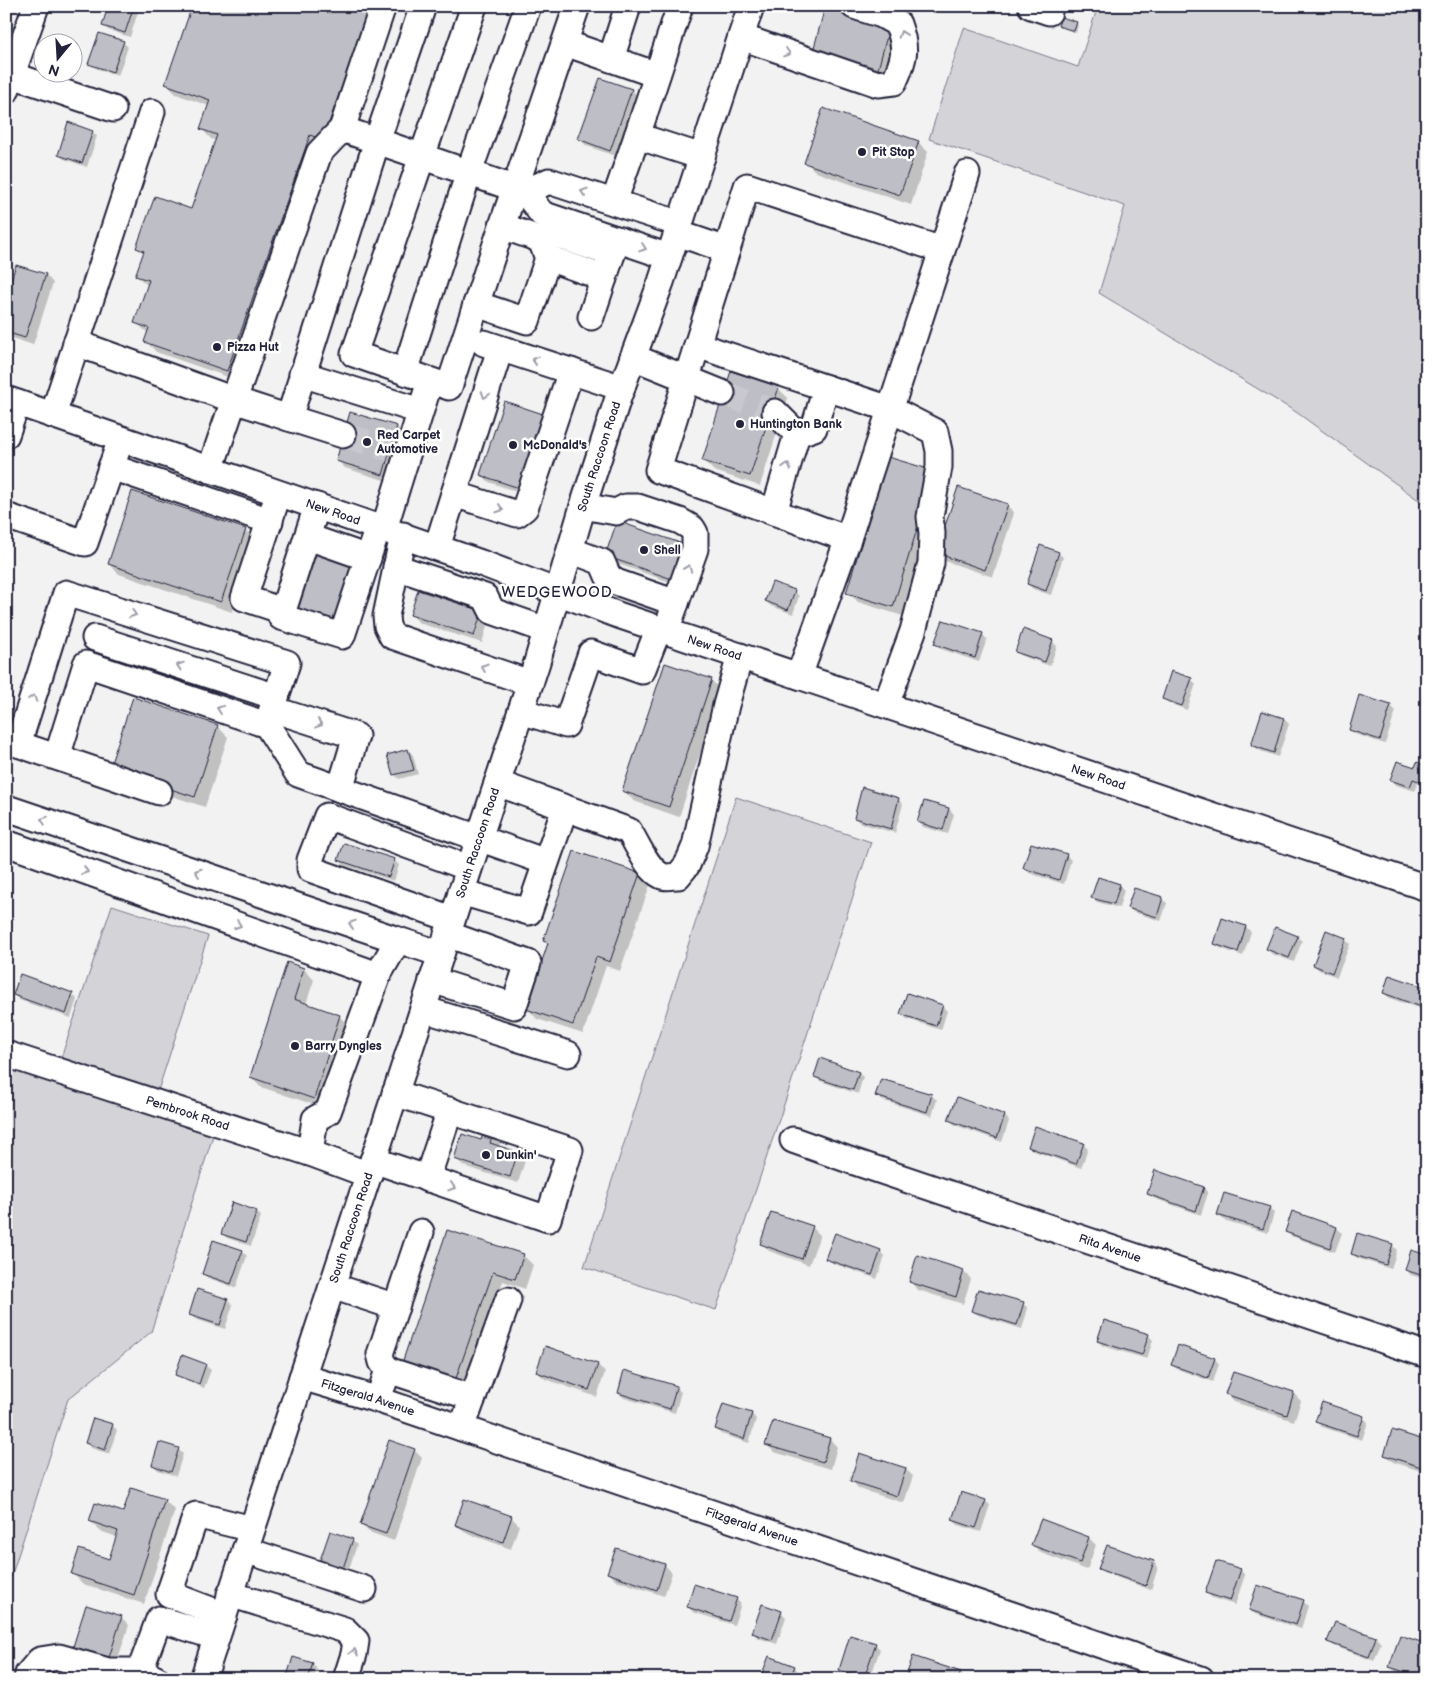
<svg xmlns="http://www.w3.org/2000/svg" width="1433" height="1685" font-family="'Balsamiq Sans',sans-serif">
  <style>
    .green { fill: #d3d3d8; stroke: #7a7a8a }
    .shadow { fill: #0003 }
    .building { fill: #bebec6; stroke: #22223b }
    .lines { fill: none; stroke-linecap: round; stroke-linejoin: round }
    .minor-tunnel { stroke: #c8c8ce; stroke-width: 25; stroke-dasharray: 25 12; stroke-linecap: butt }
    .minor-casing { stroke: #22223b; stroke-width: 29 }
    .minor { stroke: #fff; stroke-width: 25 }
    .oneway { stroke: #9c9ca7 }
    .poi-dot { fill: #22223b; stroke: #fff; stroke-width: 2 }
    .labels { text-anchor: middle; stroke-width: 5; stroke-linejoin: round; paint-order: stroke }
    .poi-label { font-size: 12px; font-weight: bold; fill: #22223b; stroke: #fff; text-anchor: start }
    .street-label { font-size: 12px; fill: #22223b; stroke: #fff }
    .quarter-label { font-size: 15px; letter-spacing: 1px; fill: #22223b; stroke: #fff }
  </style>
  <rect width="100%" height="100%" fill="#f2f2f3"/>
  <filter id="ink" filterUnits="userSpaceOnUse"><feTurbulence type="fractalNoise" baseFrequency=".02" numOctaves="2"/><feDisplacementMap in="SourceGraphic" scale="10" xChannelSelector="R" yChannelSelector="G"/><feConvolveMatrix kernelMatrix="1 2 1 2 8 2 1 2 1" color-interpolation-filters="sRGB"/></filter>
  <g filter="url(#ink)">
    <!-- green -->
    <path class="green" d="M1098,6H1427V506L1296,412L1099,293L1125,206L929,139L964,28L1078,67Z
      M736,797L871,842L716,1310L584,1267Z
      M112,905L208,936L154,1103L217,1123L151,1332L68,1399L8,1587L6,1586V1054L57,1070Z"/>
    <!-- shadow -->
    <path class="shadow" d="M6,6L9,8L6,17Z
      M109,6H136L139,9L130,37L108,30L103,25Z
      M384,6L237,380L156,352L146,341L149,334L135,322L148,286L136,275L144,254L138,248L192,211L217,141L211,139L201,128L209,106L176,94L166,84Z
      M826,9L897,34L885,79Z
      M1076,23L1078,25L1076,33L1059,26Z
      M123,42L128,47L118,76L95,68L90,63Z
      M601,79L632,90L639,98L618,157L587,146L579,139Z
      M92,132L97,136L87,167L64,159L59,155Z
      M918,142L928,152L911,205L816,172L806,162Z
      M46,275L53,283L33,345L6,336V299Z
      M778,388L788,398L760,486L714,471L704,461Z
      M505,403L529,496L489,482L481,474Z
      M397,427L404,434L390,482L345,468L337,460Z
      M945,482L903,616L858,602L848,592Z
      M1007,505L1014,513L993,577L945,561L937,553Z
      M245,530L255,540L232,612L119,574L109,564Z
      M683,545L679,585L615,563L607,555Z
      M1058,553L1063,557L1051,595L1033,589L1028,584Z
      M794,591L799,596L793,614L771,606L766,601Z
      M482,612L489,620L482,643L419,623L412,615Z
      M982,634L987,639L979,662L941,649L936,644Z
      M1052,641L1057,646L1050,666L1022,656L1017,652Z
      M1191,679L1196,684L1187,710L1168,703L1164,698Z
      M711,680L721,690L679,817L634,801L624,791Z
      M1360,697L1391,706L1396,711L1385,744L1355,734L1350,729Z
      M133,699L218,727L228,737L205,807L121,779Z
      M1263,713L1284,719L1289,724L1278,757L1258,750L1253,745Z
      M408,750L413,755L418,774L399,779L394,774Z
      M1427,767V786L1418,783L1415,791L1396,785L1391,780L1416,769Z
      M898,799L903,804L895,833L860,823L855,818Z
      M924,802L949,809L954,814L948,834L923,827L919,822Z
      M1066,855L1071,860L1064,884L1029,873L1025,868Z
      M339,860H394L399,865L394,881L344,865Z
      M639,875L650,885L620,971L606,966L583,1034L537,1019L527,1008L549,945L544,941Z
      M1119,885L1124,890L1119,908L1097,902L1092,897Z
      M1162,898L1167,903L1161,921L1133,912L1129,908Z
      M1223,920L1246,927L1251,932L1243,956L1220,948L1215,944Z
      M1297,937L1302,941L1294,962L1272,954L1267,949Z
      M1345,939L1350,944L1337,977L1319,970L1314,965Z
      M287,964L304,969L314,980L306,1004L339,1016L349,1026L324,1108L261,1087L251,1077Z
      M1427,990V1011L1389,998L1384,993Z
      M72,994L77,999L71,1018L19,1000L14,995Z
      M942,1006L947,1011L941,1030L907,1019L902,1014Z
      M858,1073L863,1077L858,1094L820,1081L815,1077Z
      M881,1080L932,1096L937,1100L932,1116L881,1100L877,1096Z
      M1005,1116L1009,1121L1002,1142L955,1125L950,1120Z
      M493,1135L500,1142L499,1147L517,1153L525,1161L518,1183L463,1166L456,1158Z
      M1083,1144L1088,1149L1081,1168L1034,1151L1029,1147Z
      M1204,1188L1208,1193L1201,1215L1153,1198L1148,1193Z
      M1269,1208L1274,1213L1268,1233L1223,1220L1218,1215Z
      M256,1212L261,1216L251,1246L227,1238L222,1233Z
      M772,1213L813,1228L820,1235L809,1265L769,1251L762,1243Z
      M1293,1213L1337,1228L1342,1233L1335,1252L1291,1236L1286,1231Z
      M448,1231L523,1255L533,1265L525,1289L503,1281L463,1397L412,1379Z
      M1392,1245L1397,1250L1391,1269L1357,1258L1352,1253Z
      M242,1251L247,1256L236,1288L208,1278L203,1274Z
      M880,1251L885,1256L877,1279L832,1263L827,1258Z
      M1427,1256V1280L1411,1275L1406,1270Z
      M963,1271L971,1279L963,1304L918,1290L910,1282Z
      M198,1290L228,1300L233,1305L225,1329L195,1319L190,1314Z
      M1023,1304L1028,1308L1022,1329L978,1315L973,1311Z
      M1148,1335L1153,1340L1147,1359L1103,1346L1098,1341Z
      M1178,1346L1215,1359L1219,1364L1213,1382L1177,1369L1172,1364Z
      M182,1357L206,1366L211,1370L204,1388L181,1379L176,1374Z
      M598,1365L605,1372L597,1397L545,1379L537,1372Z
      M676,1388L681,1392L675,1413L624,1398L619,1393Z
      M1293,1393L1301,1401L1294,1421L1234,1402L1227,1394Z
      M724,1405L752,1414L756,1419L749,1443L721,1434L716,1429Z
      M1363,1417L1368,1422L1362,1440L1322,1427L1317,1422Z
      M774,1422L830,1439L837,1447L831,1469L774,1452L767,1445Z
      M112,1425L117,1430L109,1454L91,1448L86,1443Z
      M1427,1443V1473L1393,1462L1385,1455Z
      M178,1449L183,1454L176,1476L158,1470L153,1465Z
      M414,1450L422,1458L394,1541L369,1532L361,1525Z
      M905,1469L913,1476L904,1503L859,1489L852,1481Z
      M164,1500L175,1510L144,1604L83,1584L73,1574L109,1560L117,1537L100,1531L90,1521L124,1514Z
      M985,1501L990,1505L981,1532L958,1525L953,1520Z
      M511,1517L519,1525L511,1549L464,1532L457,1525Z
      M1089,1538L1096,1545L1087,1570L1041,1553L1033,1545Z
      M352,1540L357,1545L346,1578L325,1571Z
      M1108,1547L1154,1562L1158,1567L1151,1590L1105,1573L1100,1569Z
      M616,1549L665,1565L672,1573L664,1596L616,1580L609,1573Z
      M1240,1570L1245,1575L1235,1605L1212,1598L1207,1593Z
      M736,1599L741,1604L734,1625L693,1612L688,1607Z
      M1303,1601L1308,1606L1301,1629L1255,1614L1250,1610Z
      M781,1612L786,1617L777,1644L758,1638L753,1633Z
      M121,1617L129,1625L115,1668L81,1657Z
      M1335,1623L1376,1638L1381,1643L1374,1661L1334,1646L1329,1641Z
      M875,1644L880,1649L870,1679H860L845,1674L840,1669Z
      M312,1664L317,1669L314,1679H291L289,1676Z
      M794,1667L799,1672L796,1679H769L763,1674Z
      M1391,1667L1427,1679H1412L1398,1674Z
      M960,1673L966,1679H906Z"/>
    <!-- building -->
    <path class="building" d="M108,6H134L125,33L102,26Z
      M192,6H370L323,140L310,135L227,371L144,342L149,328L134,323L149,280L135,276L144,251L136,248L155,196L191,209L217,135L200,129L210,100L165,84Z
      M825,7L890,25L877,73L812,55Z
      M1061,17L1077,22L1074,31L1058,26Z
      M99,33L124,41L113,72L88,64Z
      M600,78L632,89L610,151L578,139Z
      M823,108L919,141L900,195L804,163Z
      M68,122L93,131L82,163L58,155Z
      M16,265L46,274L25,338L6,332V295Z
      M731,371L779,387L750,476L702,461Z
      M504,401L546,415L522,489L480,475Z
      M350,412L397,426L383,475L336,461Z
      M888,457L935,471L893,607L846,593Z
      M958,487L1008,504L985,570L936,553Z
      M132,491L246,529L221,602L108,564Z
      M617,521L683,544L672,579L605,556Z
      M1040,545L1059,552L1046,591L1027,584Z
      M315,553L356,567L337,625L296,612Z
      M772,582L795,590L788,610L765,601Z
      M418,590L482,611L474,636L410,615Z
      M943,620L983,633L975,658L934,644Z
      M1023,629L1053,640L1045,662L1015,652Z
      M665,663L712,679L669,807L622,791Z
      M1171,671L1192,678L1182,706L1162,699Z
      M1359,695L1391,705L1380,740L1349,730Z
      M133,697L218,725L195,797L109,769Z
      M1262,711L1284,718L1274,753L1251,745Z
      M408,749L414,770L393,775L387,755Z
      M1397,761L1415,767L1417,762L1427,766V784L1413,779L1410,787L1390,780Z
      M862,787L899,798L891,829L854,818Z
      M924,801L949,808L943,830L917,822Z
      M344,843L395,859L389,877L338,860Z
      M1031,843L1067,854L1059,880L1023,868Z
      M574,851L640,873L610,962L596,957L573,1025L526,1009L548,943L543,941Z
      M1098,877L1120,884L1114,904L1091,898Z
      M1134,888L1163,897L1157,917L1127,908Z
      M1222,918L1246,926L1238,952L1214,944Z
      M1275,927L1298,936L1289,958L1266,949Z
      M1326,930L1346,938L1332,973L1313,965Z
      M287,962L304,968L294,999L340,1015L314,1099L250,1077Z
      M20,974L73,993L66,1014L13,995Z
      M1389,975L1427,988V1009L1383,993Z
      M907,993L943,1005L936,1026L900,1014Z
      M820,1058L859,1072L853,1090L814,1077Z
      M881,1079L932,1094L927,1112L875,1096Z
      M957,1097L1005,1115L997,1138L948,1120Z
      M1035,1126L1084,1143L1076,1164L1028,1147Z
      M484,1131L493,1134L490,1143L518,1152L510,1177L454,1159L462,1134L481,1140Z
      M1155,1170L1204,1187L1196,1211L1147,1194Z
      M1224,1193L1270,1207L1263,1229L1217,1215Z
      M232,1202L257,1211L246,1242L221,1234Z
      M1292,1211L1337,1227L1330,1248L1285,1232Z
      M771,1212L813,1226L802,1259L760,1244Z
      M447,1230L524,1254L515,1279L493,1272L453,1387L400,1369Z
      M835,1233L881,1250L872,1275L825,1259Z
      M1357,1233L1393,1244L1386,1265L1351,1254Z
      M213,1240L243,1250L231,1284L202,1274Z
      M1411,1250L1427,1255V1277L1405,1270Z
      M917,1255L964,1270L956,1297L909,1282Z
      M197,1289L228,1299L220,1325L189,1315Z
      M978,1289L1024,1302L1017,1325L971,1311Z
      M1104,1320L1149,1334L1142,1355L1097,1341Z
      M1178,1345L1215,1358L1208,1378L1171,1365Z
      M545,1346L598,1364L589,1390L536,1372Z
      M182,1355L206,1364L199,1384L175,1375Z
      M624,1370L677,1386L670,1409L618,1393Z
      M1233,1372L1294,1392L1287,1415L1225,1394Z
      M1322,1402L1364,1416L1357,1436L1315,1422Z
      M723,1404L752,1413L744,1439L715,1429Z
      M93,1418L113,1424L105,1450L85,1443Z
      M773,1421L830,1438L823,1462L765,1445Z
      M1392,1430L1427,1441V1469L1384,1455Z
      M389,1440L415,1449L386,1534L360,1525Z
      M159,1442L179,1448L171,1472L152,1465Z
      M859,1453L906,1468L897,1496L850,1481Z
      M131,1488L165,1499L134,1595L71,1574L79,1549L109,1559L118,1531L89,1521L95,1503L123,1512Z
      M961,1492L986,1500L976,1528L952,1520Z
      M464,1499L512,1516L503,1542L455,1525Z
      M1041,1519L1089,1537L1080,1563L1031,1545Z
      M330,1531L353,1539L341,1574L318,1566Z
      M1107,1545L1154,1561L1146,1586L1098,1569Z
      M616,1548L665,1564L657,1590L607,1573Z
      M1216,1561L1241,1569L1230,1601L1205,1593Z
      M694,1584L737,1598L729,1621L687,1607Z
      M1257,1585L1304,1600L1296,1625L1249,1610Z
      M762,1604L782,1611L772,1640L752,1633Z
      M86,1605L122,1616L108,1661L72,1650Z
      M1335,1622L1376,1637L1369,1657L1327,1642Z
      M850,1635L876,1643L864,1678L839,1670Z
      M1400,1635L1427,1644V1679L1389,1667Z
      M769,1656L795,1666L790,1679H775L762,1674Z
      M913,1656L961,1672L958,1679H905Z
      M293,1657L313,1663L308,1679H295L287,1676Z"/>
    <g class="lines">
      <!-- minor-tunnel -->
      <path class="minor-tunnel" d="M722,393L775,412
        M343,435L390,449"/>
      <defs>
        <g id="minor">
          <path d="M383,6L342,129L319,153L234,400L289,418L377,141L423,6"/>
          <path d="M474,6L354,354L449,387L502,226L542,240L557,235L612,254"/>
          <path d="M680,6L637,136L702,157"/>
          <path d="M1031,6L1049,12"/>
          <path d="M741,37L878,84L894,82C905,58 907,49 898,24L882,15L854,6"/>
          <path d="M565,43L657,75"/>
          <path d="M611,59L628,6"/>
          <path d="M12,75L113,109"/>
          <path d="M6,91L36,6"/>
          <path d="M342,129L525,192"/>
          <path d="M614,202L637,136"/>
          <path d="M502,226L577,6"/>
          <path d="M677,233L727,250"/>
          <path d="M542,243L548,258L604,278"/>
          <path d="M669,257L542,214L525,192L549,181L680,224"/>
          <path d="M476,304L527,321L548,258"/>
          <path d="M591,317L617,239"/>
          <path d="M76,343L234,400L210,470"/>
          <path d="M484,343L622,388"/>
          <path d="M697,345L890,409L935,432L939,451V467L930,517L932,533L931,563L913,631L886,705"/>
          <path d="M633,357L722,393"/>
          <path d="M405,372L469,172L528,6"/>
          <path d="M302,374L420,411"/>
          <path id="s1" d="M6,399L481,563L618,615L1427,888"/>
          <path d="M53,415L152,112"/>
          <path d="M289,418L343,435"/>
          <path d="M797,434L814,428L826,388"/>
          <path d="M6,435L17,403"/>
          <path d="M111,467L270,521"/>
          <path d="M454,494L517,514L525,508L571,371"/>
          <path d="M317,506L281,617L342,636L378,527"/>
          <path d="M583,506L616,512L626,507H638L680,521L692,528L695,533V549L666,631"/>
          <path d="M274,507L244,598L283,611"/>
          <path d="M774,512L797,434L775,412"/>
          <path d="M6,516L85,543L121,439"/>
          <path d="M384,529L430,381"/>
          <path d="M403,535L386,616L387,626L392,636L530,683"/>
          <path d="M308,537L368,558"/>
          <path d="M848,539L658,470L747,186L942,250"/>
          <path d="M437,547L500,349"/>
          <path d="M570,550L602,562L608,576L616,582L676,603"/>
          <path d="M396,567L485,597L492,611L546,630"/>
          <path d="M95,638L276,697"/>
          <path d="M799,676L848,539L967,174"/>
          <path d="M272,709L356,736L340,789"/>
          <path d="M521,711L566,725L591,653L642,671L659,628"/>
          <path d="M6,740L159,792"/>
          <path d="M18,744L66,593L287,663L267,725"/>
          <path d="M57,757L86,664L267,725L298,774L546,862"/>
          <path d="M497,783L629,831C638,845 647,869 662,876C666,878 673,876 678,876L687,865L695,846L726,705L740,656"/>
          <path d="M6,813L7,808L398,940"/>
          <path d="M6,843L378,975"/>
          <path d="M461,892L529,912L565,808"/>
          <path d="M452,919L310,869V860L327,816L469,868"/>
          <path d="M432,980L514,1006L528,963L447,934"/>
          <path d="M423,1009L568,1054"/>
          <path id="s2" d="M6,1054L310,1153L369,1175"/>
          <path id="s3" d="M793,1140L852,1161L1427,1355"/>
          <path d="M310,1153L315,1119L328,1112L378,975L398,940L441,954"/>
          <path d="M373,1160L548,1219L570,1150L395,1093"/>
          <path d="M427,1179L450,1110"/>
          <path d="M332,1286L396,1307"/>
          <path d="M388,1370L382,1362L380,1354L421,1232"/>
          <path id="s4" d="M302,1377L379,1400L1201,1679"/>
          <path d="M383,1385L388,1370L473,1398"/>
          <path d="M462,1428L508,1300"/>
          <path d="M245,1550L364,1589"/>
          <path d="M230,1594L345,1630L356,1641L354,1654L346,1679"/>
          <path d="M224,1615L169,1594L196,1515L252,1529"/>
          <path d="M140,1671L159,1619L216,1637"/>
          <path d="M27,1679L28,1674L40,1660L59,1657L108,1671H140L156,1679"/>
          <path id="s5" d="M203,1679L537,662L583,506L619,395L661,282L751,6"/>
        </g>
      </defs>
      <!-- minor casing -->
      <use href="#minor" class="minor-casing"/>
      <!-- minor -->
      <use href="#minor" class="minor"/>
    </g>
    <!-- one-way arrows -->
    <defs><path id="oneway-chevron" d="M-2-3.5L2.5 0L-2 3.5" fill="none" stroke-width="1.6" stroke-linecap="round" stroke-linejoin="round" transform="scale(1.25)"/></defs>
    <g class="oneway">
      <use href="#oneway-chevron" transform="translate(902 34) rotate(-109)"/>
      <use href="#oneway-chevron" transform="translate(787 53) rotate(19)"/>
      <use href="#oneway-chevron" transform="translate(584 192) rotate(-162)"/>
      <use href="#oneway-chevron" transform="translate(643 248) rotate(19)"/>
      <use href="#oneway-chevron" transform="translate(535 360) rotate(-162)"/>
      <use href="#oneway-chevron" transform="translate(485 395) rotate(108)"/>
      <use href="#oneway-chevron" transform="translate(787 466) rotate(-74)"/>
      <use href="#oneway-chevron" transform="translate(500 509) rotate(18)"/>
      <use href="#oneway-chevron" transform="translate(688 568) rotate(-70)"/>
      <use href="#oneway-chevron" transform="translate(133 614) rotate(18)"/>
      <use href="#oneway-chevron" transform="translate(180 666) rotate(-162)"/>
      <use href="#oneway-chevron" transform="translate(484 667) rotate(-161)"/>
      <use href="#oneway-chevron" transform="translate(33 698) rotate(-72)"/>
      <use href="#oneway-chevron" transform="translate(220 709) rotate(-161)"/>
      <use href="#oneway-chevron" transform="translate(319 724) rotate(18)"/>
      <use href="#oneway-chevron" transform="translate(44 820) rotate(-161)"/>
      <use href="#oneway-chevron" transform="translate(85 871) rotate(20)"/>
      <use href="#oneway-chevron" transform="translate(198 872) rotate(-161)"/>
      <use href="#oneway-chevron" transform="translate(352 924) rotate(-161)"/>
      <use href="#oneway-chevron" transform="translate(238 925) rotate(20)"/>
      <use href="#oneway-chevron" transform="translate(452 1187) rotate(18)"/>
      <use href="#oneway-chevron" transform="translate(354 1652) rotate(-77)"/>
    </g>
  </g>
  <!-- markers -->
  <g class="poi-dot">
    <circle cx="862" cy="152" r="5"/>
    <circle cx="217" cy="347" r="5"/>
    <circle cx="740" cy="424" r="5"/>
    <circle cx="367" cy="442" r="5"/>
    <circle cx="513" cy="445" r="5"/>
    <circle cx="644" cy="550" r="5"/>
    <circle cx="295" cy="1046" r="5"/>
    <circle cx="486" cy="1155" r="5"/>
  </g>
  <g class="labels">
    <!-- poi labels -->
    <g class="poi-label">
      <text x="872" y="156">Pit Stop</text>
      <text x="227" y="351">Pizza Hut</text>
      <text x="750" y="428">Huntington Bank</text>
      <text x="377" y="439">Red Carpet<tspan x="377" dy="14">Automotive</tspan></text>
      <text x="523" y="449">McDonald's</text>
      <text x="654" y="554">Shell</text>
      <text x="305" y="1050">Barry Dyngles</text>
      <text x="496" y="1159">Dunkin'</text>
    </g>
    <!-- street labels -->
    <g class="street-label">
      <text dy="4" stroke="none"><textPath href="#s5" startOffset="1285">South Raccoon Road</textPath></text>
      <text dy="4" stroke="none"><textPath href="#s1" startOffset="346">New Road</textPath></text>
      <text dy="4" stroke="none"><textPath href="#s1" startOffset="751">New Road</textPath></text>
      <text dy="4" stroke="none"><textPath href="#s1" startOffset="1156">New Road</textPath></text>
      <text dy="4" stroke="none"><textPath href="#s5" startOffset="880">South Raccoon Road</textPath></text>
      <text dy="4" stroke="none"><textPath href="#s2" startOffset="191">Pembrook Road</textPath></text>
      <text dy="4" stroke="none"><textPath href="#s5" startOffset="475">South Raccoon Road</textPath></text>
      <text dy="4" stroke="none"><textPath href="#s3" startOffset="335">Rita Avenue</textPath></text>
      <text dy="4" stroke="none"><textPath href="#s4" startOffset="69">Fitzgerald Avenue</textPath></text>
      <text dy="4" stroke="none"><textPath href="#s4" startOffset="474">Fitzgerald Avenue</textPath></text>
    </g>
    <!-- quarter labels -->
    <g class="quarter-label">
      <text x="557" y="597">WEDGEWOOD</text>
    </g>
  </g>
  <!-- margin -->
  <rect width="1433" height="1685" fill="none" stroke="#fff" stroke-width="25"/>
  <rect x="12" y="12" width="1408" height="1660" fill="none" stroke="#22223b" stroke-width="2" filter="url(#ink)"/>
  <!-- north arrow -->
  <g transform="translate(58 58) rotate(198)"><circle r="24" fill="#ffffff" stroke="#a7a7b1"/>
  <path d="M0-4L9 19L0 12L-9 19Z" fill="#22223b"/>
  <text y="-8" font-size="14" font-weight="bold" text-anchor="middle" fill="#22223b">N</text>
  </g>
</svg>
